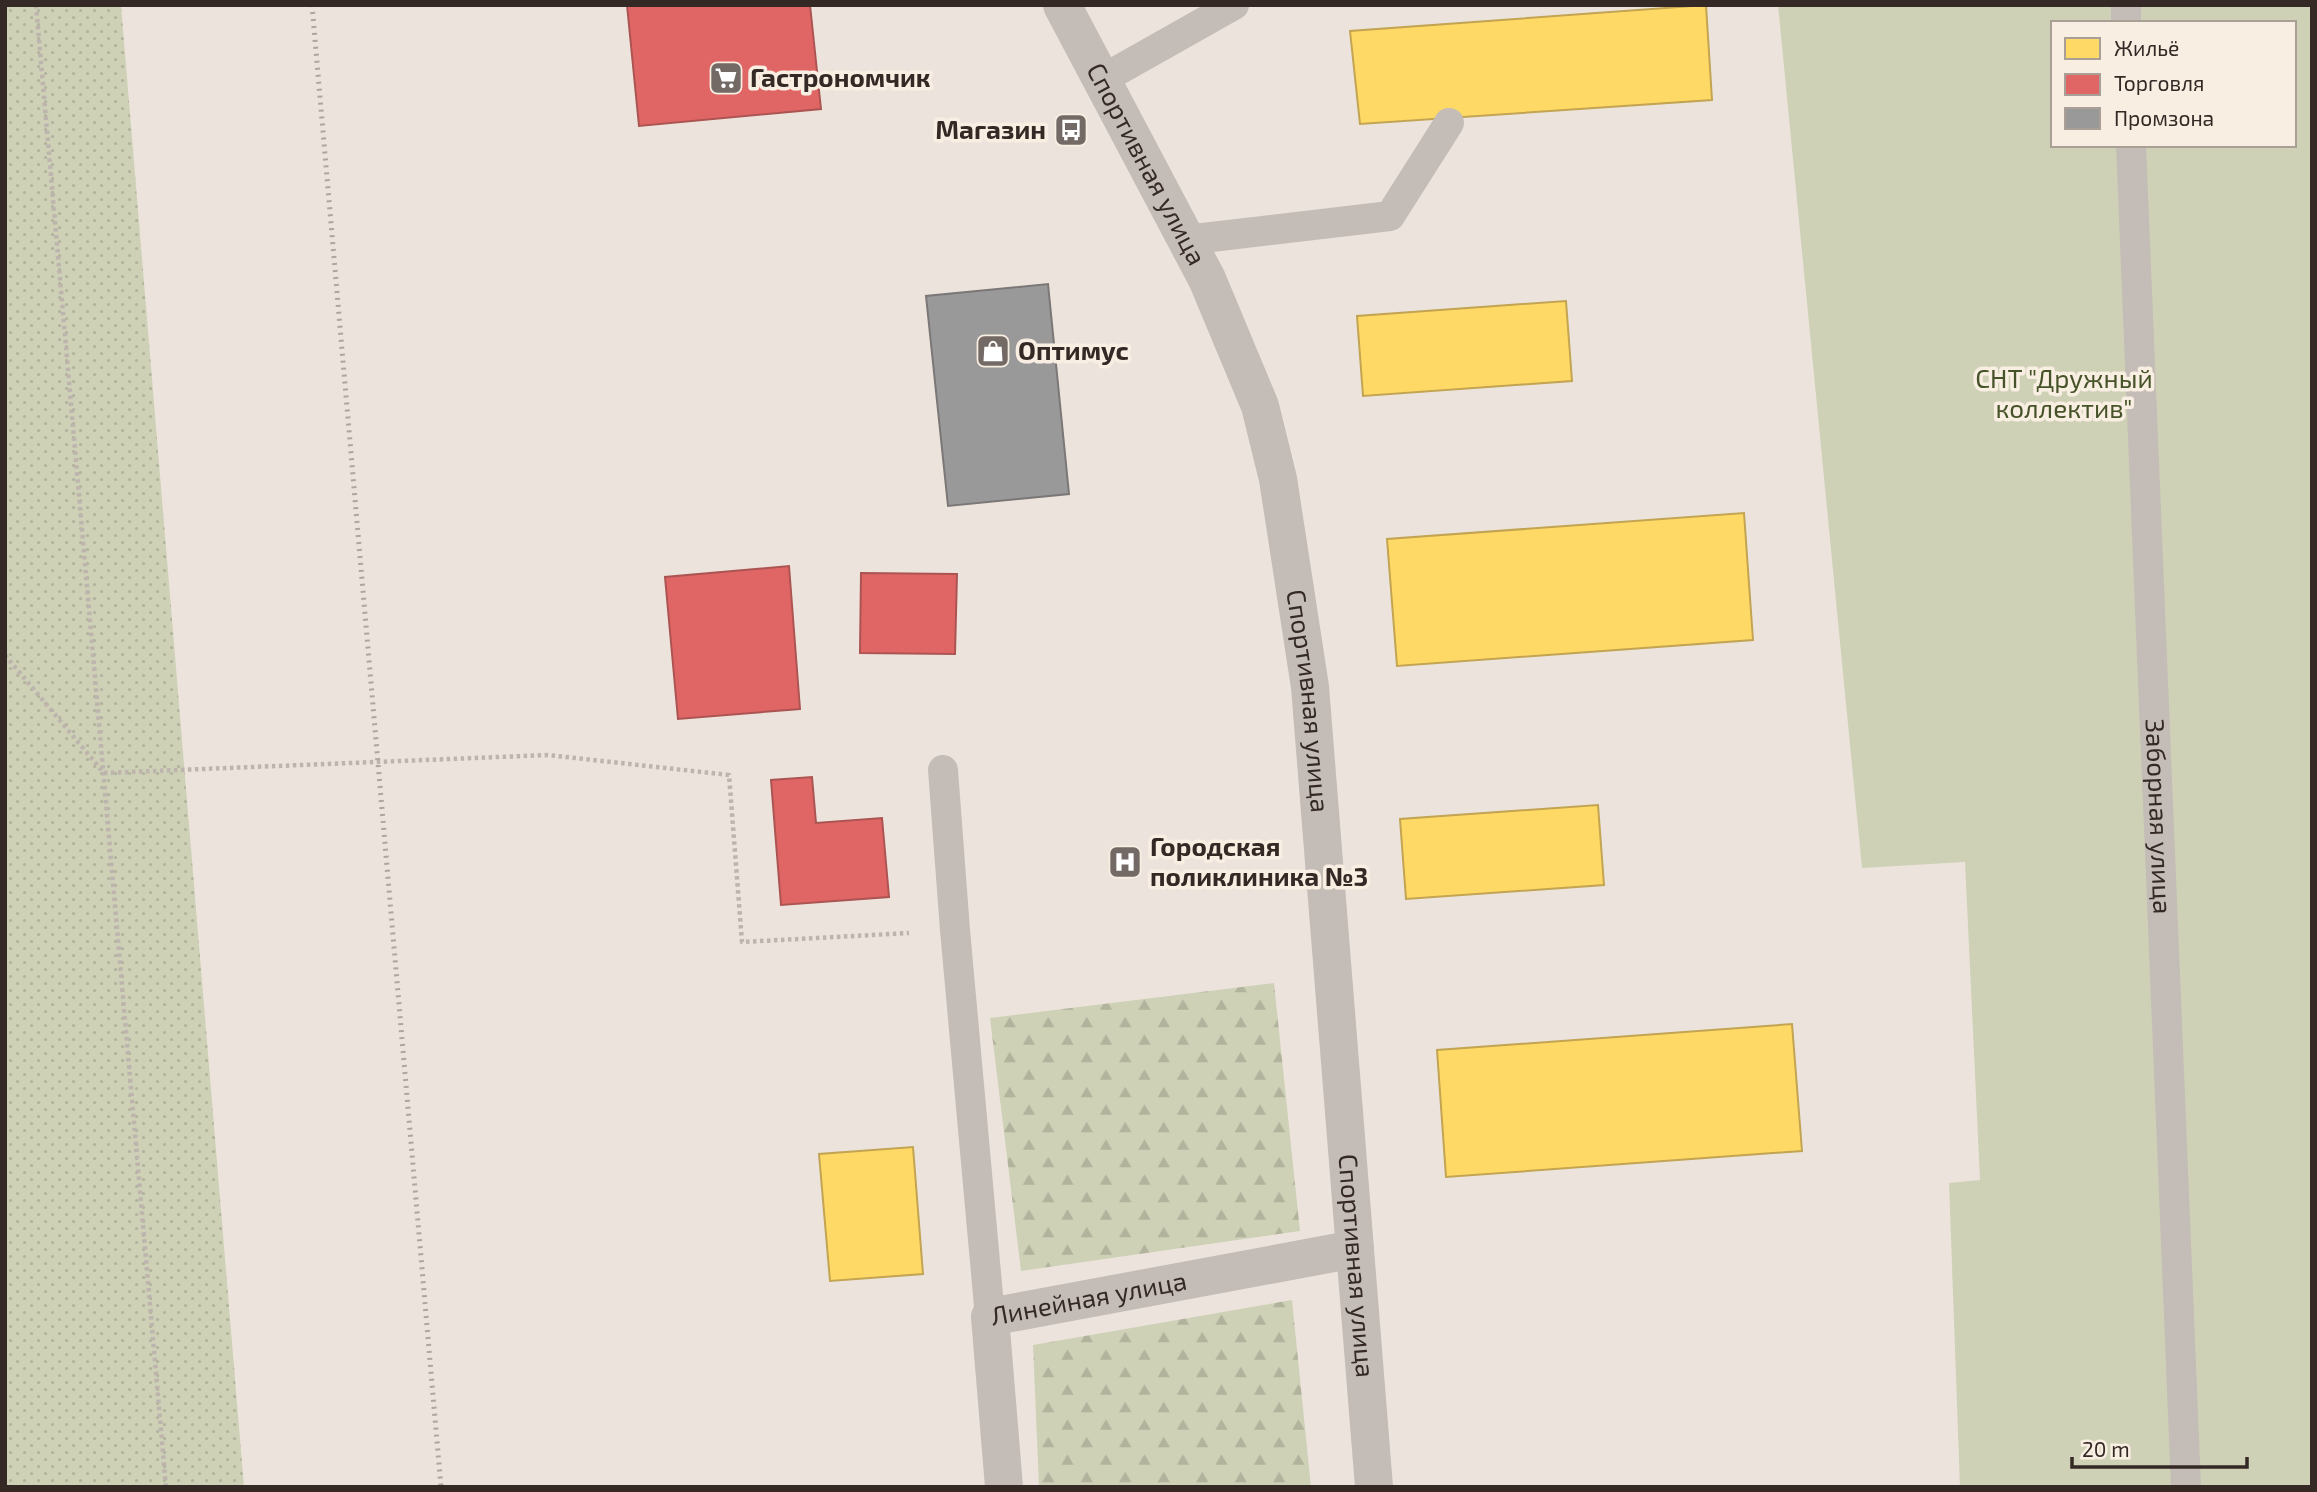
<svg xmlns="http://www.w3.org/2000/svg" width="2317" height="1492" font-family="'Exo 2',sans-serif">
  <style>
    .grass { fill: url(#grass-dots) }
    .forest { fill: url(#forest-firs) }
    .garden { fill: #ced1b6; fill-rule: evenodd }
    .homes { fill: #ffd966; stroke: #c2a452; stroke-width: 2 }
    .shops { fill: #e06666; stroke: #ac5452; stroke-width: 2 }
    .industry { fill: #999; stroke: #7b7776; stroke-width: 2 }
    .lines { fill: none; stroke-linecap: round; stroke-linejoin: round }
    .path { stroke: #bdb4ae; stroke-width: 4.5; stroke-dasharray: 3.5 3.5; stroke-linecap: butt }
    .lane { stroke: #c4bcb6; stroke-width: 30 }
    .street { stroke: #c4bcb6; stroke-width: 38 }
    .rail { stroke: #aca5a0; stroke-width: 5; stroke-dasharray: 2 5; stroke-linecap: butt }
    .labels { text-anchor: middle; stroke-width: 7; stroke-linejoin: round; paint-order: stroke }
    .poi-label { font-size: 26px; font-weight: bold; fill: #342925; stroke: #f9eee2; text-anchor: start }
    .street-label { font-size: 26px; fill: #342925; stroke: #f9eee2 }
    .park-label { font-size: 26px; fill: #465328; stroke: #f9eee2 }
  </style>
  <defs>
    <pattern id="grass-dots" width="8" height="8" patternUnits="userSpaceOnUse" patternTransform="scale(1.75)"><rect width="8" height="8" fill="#ced1b6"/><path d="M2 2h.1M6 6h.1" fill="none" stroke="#b2b39c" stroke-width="1.8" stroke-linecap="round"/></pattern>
    <pattern id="forest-firs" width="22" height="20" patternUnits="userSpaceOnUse" patternTransform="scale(1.75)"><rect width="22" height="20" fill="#ced1b6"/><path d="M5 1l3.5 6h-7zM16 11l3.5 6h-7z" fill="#b2b39c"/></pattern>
  </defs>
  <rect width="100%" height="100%" fill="#ece4dc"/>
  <!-- grass -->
  <path class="grass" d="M5,5H121L244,1487H5Z"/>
  <!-- forest -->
  <path class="forest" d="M1274,983L1300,1231L1021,1271L990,1018Z
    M1292,1300L1311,1487H1039L1033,1345Z"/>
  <!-- garden -->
  <path class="garden" d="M1778,5H2312V1487H1960L1949,1183L1980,1180L1965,862L1862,868ZM2053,23H2294V145H2053Z"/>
  <!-- homes -->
  <path class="homes" d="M1706,5L1712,100L1360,124L1350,31Z
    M1566,301L1572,381L1363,396L1357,316Z
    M1744,513L1753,640L1397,666L1387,539Z
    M1598,805L1604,885L1406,899L1400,819Z
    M1792,1024L1802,1151L1446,1177L1437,1050Z
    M913,1147L923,1274L830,1281L819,1154Z"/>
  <!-- shops -->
  <path class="shops" d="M627,5H810L821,109L639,126Z
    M789,566L800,709L678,719L665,577Z
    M861,573L957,574L955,654L860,653Z
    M812,777L816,823L882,818L889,897L781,905L771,780Z"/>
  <!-- industry -->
  <path class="industry" d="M1048,284L1069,494L948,506L926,296Z"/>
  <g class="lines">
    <!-- path -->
    <path class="path" d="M36,5L166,1487
      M5,655L104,773L548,755L729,775L742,942L909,933"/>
    <!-- lane -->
    <g class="lane">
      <path d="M2126,5V23"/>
      <path d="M1101,80L1234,5"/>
      <path id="s1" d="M2131,145L2186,1487"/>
      <path d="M1186,240L1390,216L1449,123"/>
      <path d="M943,770L955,930L990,1317"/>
    </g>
    <!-- street -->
    <g class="street">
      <path id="s2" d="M1062,5L1207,279L1260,406L1278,479L1310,687L1374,1487"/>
      <path id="s3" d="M1004,1487L990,1317L1355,1249"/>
    </g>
    <!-- rail -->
    <path class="rail" d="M312,5L441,1487"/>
  </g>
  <!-- icons -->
  <defs>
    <symbol id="supermarket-square" viewBox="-11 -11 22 22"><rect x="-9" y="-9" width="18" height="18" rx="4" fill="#746a65" stroke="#f9eee2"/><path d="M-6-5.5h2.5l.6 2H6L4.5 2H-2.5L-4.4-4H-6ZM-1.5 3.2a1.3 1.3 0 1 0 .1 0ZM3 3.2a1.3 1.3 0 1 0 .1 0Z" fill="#fff"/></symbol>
    <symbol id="bus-square" viewBox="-11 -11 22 22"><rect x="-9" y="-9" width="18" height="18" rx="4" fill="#746a65" stroke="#f9eee2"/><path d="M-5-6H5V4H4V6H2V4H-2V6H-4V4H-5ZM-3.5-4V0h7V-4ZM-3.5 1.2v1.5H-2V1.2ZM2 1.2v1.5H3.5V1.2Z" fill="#fff"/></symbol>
    <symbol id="shop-square" viewBox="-11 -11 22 22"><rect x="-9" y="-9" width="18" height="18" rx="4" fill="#746a65" stroke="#f9eee2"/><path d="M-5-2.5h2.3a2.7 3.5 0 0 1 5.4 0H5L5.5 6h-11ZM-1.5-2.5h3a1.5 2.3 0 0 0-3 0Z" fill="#fff"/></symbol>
    <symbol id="hospital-square" viewBox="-11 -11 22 22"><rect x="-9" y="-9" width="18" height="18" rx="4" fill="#746a65" stroke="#f9eee2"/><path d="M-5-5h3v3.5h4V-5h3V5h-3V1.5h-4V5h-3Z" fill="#fff"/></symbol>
  </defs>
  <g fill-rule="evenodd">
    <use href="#supermarket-square" x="707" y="59" width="38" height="38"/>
    <use href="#bus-square" x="1052" y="111" width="38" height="38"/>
    <use href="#shop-square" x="974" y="332" width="38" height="38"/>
    <use href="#hospital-square" x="1106" y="843" width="38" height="38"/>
  </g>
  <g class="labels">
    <!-- poi labels -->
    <g class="poi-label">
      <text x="750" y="87">Гастрономчик</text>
      <text x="1046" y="139" text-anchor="end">Магазин</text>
      <text x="1018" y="360">Оптимус</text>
      <text x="1150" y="856">Городская<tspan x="1150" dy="30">поликлиника №3</tspan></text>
    </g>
    <!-- street labels -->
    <g class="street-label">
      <text dy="9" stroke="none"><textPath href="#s2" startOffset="180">Спортивная улица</textPath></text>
      <text dy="9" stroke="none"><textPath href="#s2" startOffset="747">Спортивная улица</textPath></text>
      <text dy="9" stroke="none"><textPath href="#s1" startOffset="672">Заборная улица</textPath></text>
      <text dy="9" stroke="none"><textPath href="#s2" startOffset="1314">Спортивная улица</textPath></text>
      <text dy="9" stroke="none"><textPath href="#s3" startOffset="271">Линейная улица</textPath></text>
    </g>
    <!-- park labels -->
    <g class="park-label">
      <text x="2064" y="388">СНТ "Дружный<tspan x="2064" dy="30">коллектив"</tspan></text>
    </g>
  </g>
  <!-- border -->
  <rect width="2317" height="1492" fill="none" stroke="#342925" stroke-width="14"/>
  <!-- legend -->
  <rect x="2051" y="21" width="245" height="126" fill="#f9eee2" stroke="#aa9f96" stroke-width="2"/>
  <rect x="2065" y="38" width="35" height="21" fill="#ffd966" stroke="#aa9f96" stroke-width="2"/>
  <text x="2114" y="56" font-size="21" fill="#342925">Жильё</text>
  <rect x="2065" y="74" width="35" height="21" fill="#e06666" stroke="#aa9f96" stroke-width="2"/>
  <text x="2114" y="91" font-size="21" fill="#342925">Торговля</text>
  <rect x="2065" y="108" width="35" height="21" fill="#999999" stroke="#aa9f96" stroke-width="2"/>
  <text x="2114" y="126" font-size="21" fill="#342925">Промзона</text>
  <!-- scale -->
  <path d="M2072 1457v10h175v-10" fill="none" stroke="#342925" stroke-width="3.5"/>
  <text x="2082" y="1457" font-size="21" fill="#342925" stroke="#f9eee2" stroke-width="5" paint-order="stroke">20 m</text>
</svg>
